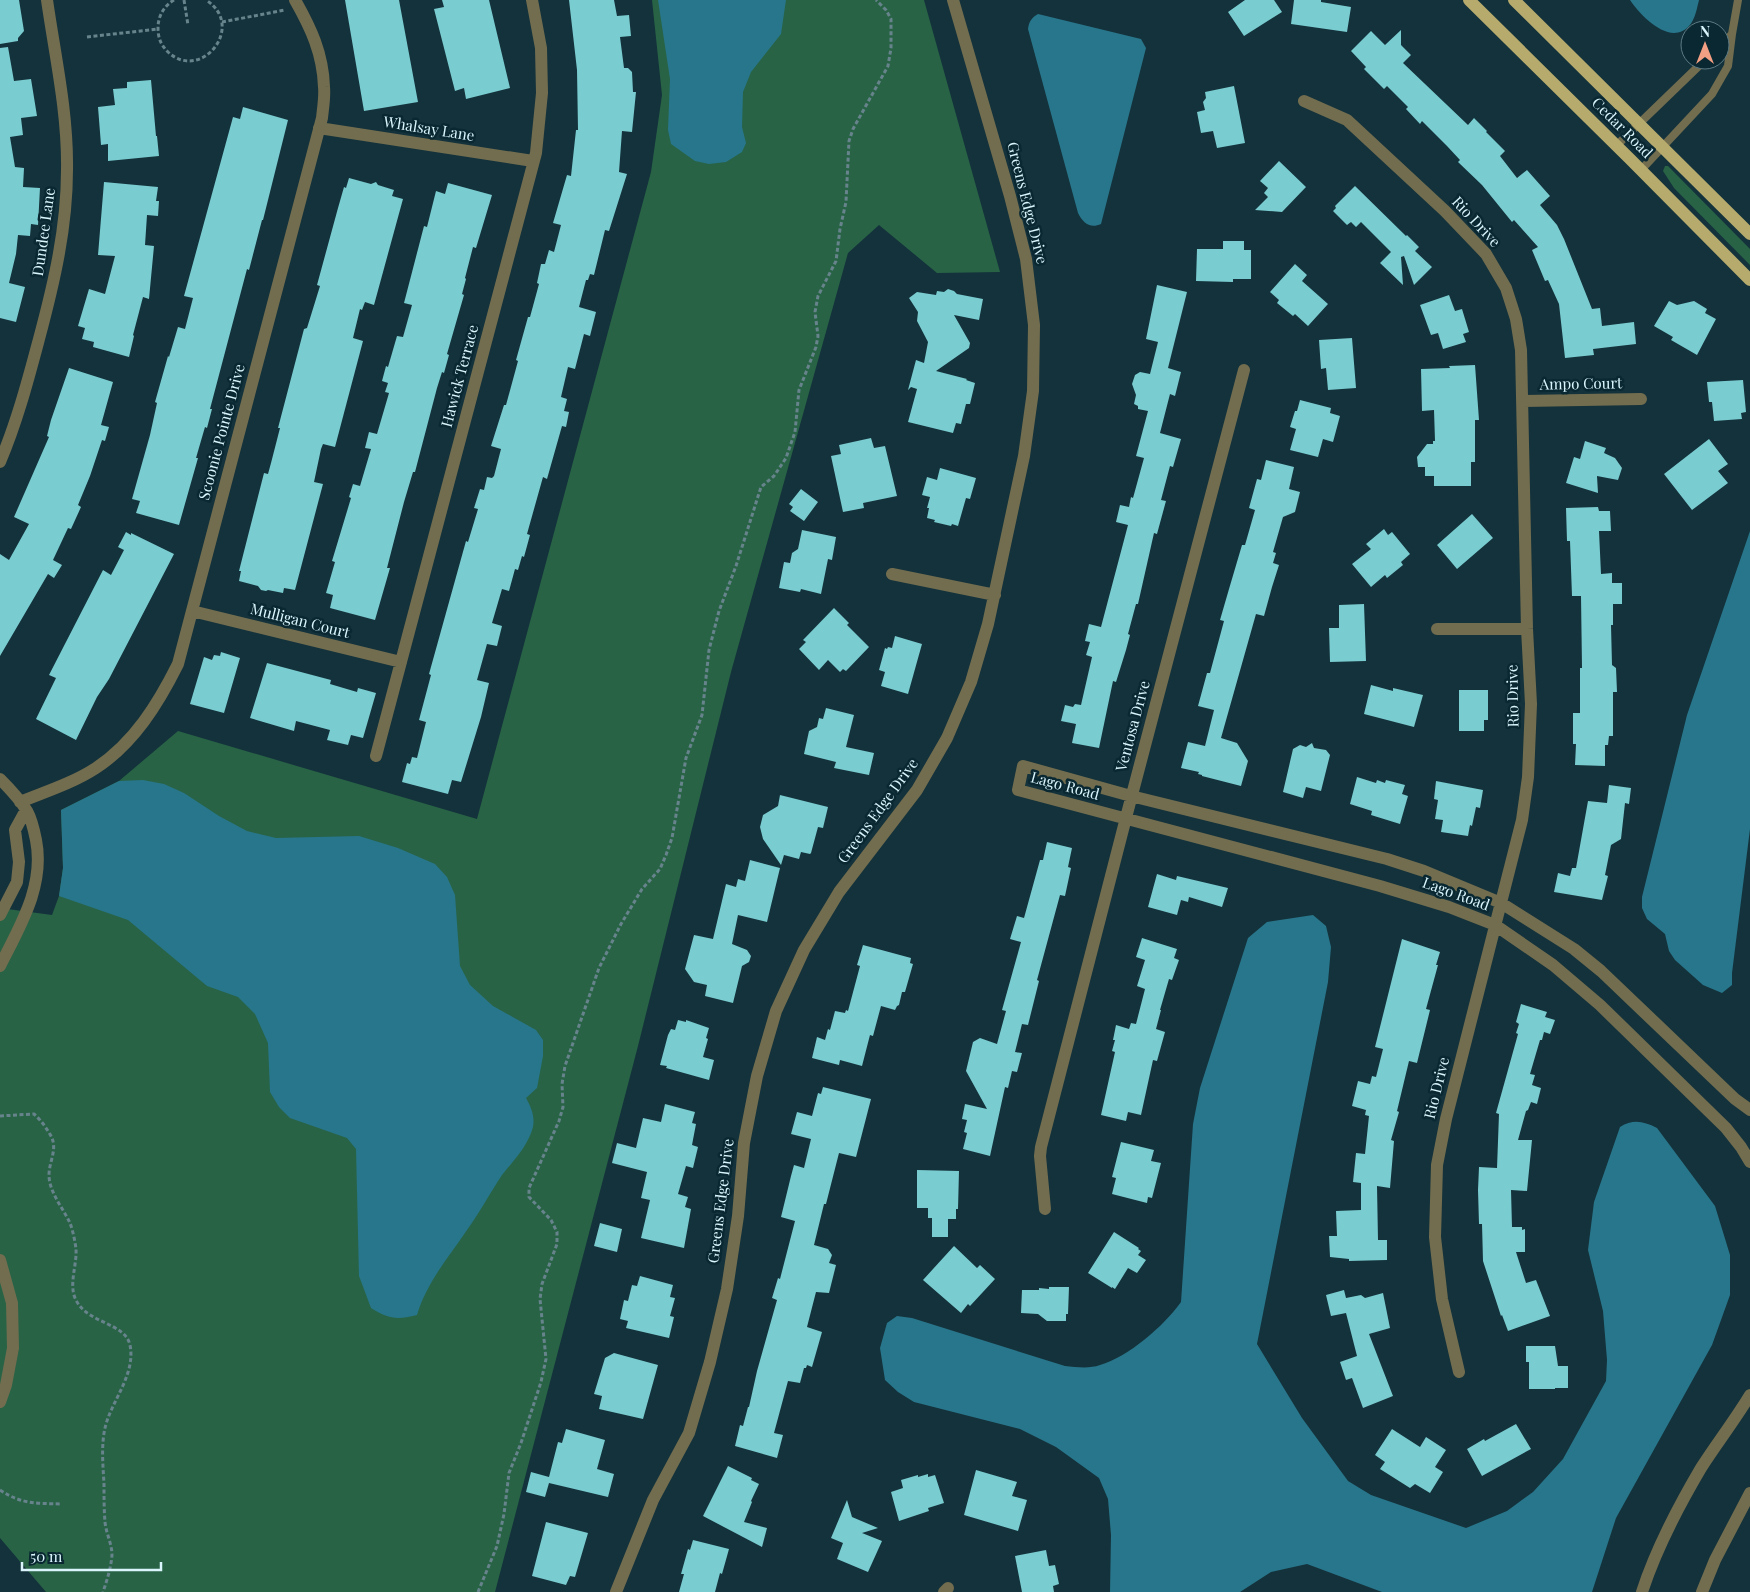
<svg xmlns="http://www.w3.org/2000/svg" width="1750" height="1592" font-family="'Playfair Display',serif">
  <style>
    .green { fill: #286346 }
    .water { fill: #28768b }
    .building { fill: #79ccd0 }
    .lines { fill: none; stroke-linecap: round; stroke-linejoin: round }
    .path { stroke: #67848c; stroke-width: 3; stroke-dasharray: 4 2.5; stroke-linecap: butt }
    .service { stroke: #726d4f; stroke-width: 8 }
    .minor { stroke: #726d4f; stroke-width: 12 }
    .tertiary { stroke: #726d4f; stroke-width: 12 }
    .primary { stroke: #b6ab6d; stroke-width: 12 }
    .labels { text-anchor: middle; stroke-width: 5; stroke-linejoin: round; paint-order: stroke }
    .street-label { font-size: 15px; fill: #dbf5fd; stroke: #092831 }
  </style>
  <rect width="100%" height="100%" fill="#14323b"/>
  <!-- green -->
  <path class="green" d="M652,0H924L1000,272L937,273L879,225L848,253L731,672L638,1046L495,1592H46L0,1538V908L52,915L59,896L63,868L61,810L119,781L178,731L477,819L651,172L662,95Z
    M1665,166H1668L1750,249V265L1674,188L1663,171Z"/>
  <!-- water -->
  <path class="water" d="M658,0H786L781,34L751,72L743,92L742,127L746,143L742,152L726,162L709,164L695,161L671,144L668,130L670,79Z
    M1630,0H1699C1697,8 1695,20 1689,26C1670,47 1640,15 1630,0Z
    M1038,14L1141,39L1146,48L1101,224C1090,229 1083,223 1078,213L1028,29C1029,22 1031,18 1038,14Z
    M1750,531V829L1732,973V985L1722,993L1703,985L1675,960L1669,951L1665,934L1647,919L1642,908V897L1687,715Z
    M143,780L164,784L184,793L219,816L247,831L276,838L359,836L398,848L435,864L447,877L455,895L460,966L470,985L493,1006L536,1030L543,1040V1056L537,1088L526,1098C531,1107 535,1116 533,1127C528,1146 514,1160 502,1175C490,1193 480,1212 467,1230C448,1258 427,1282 417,1315C396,1320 389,1319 371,1308L359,1276L356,1149L347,1138L290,1118L279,1107L270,1092L268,1043L255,1014L238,997L207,986L128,920L59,896L63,868L61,810L119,781Z
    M1313,915L1326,926L1331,947L1328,982L1257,1344L1302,1418L1348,1481L1371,1495L1466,1528L1507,1511L1533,1492L1563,1459L1606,1381L1607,1360L1603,1311L1588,1250L1594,1202L1620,1127C1633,1119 1643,1121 1657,1128L1715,1206L1730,1255V1295L1712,1345L1616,1518L1592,1592H1382L1307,1564L1271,1572L1240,1592H1110L1111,1535L1108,1499L1099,1478L1056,1447L1020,1429L914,1402L898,1392L885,1380L880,1348L887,1323L897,1316L912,1318L1065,1366C1076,1367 1089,1369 1100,1365C1128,1357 1164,1326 1181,1302L1193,1124L1200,1088L1248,938L1267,922Z"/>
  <!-- building -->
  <path class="building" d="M0,0H19L24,31L18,38V41L0,44Z
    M345,0H399L418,102L364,111Z
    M442,0H489L510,88L466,99L464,88L455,91L434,9L444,7Z
    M569,0H614L617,16L629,15L631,36L620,37L624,68H628L632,72L633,92H636L632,132L622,131L619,172L627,174L609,231L605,230L594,275L590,274L588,280H586L579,307L596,312L590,336L584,334L575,369L568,367L561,397L567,399L564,411L569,412L566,427L562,426L547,479L543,477L527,534L530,535L524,557L522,556L518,570L515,569L509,591L502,589L492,623L502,626L497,646L487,644L477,680L489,683L481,717L461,782L452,780L448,794L402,782L407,763L410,764L412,757L417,758L426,722L419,720L431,675L429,674L466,541L468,542L478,509L474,508L480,489L484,490L487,477L492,478L494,476L501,449L491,446L504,405H506L518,361L516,360L528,317H530L539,284L537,283L541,264H545L549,250L554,252L561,225L553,223L567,175L571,176L576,130H578L577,70Z
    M1245,0H1274L1282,12L1244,36L1228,12Z
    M1294,0H1321V2L1351,7L1347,32L1291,24Z
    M1401,30V45L1411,55L1403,63L1468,125L1474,118L1487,131L1486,132L1505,151L1500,156L1517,178L1527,170L1550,196L1540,205L1557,225L1564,239L1592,309L1600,308L1602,326L1634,322L1636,344L1593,349L1594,355L1565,358L1559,304L1548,280L1545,281L1532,250L1538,247L1514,220L1512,222L1482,185L1458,162L1460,160L1447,146L1422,121L1420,124L1406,109L1408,107L1387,86L1384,89L1364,69L1366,67L1351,51L1371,31L1385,45Z
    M8,47L14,81L31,79L37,116L21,118L23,135L10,137L15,167L24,168L23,187L40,188L38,225L31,224L30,236L18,235L16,254L9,283L25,287L16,322L0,318V48Z
    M151,80L156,136H157L159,156L108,161V144L101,145L98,107L115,105L113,89L127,88V82Z
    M1234,86L1245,143L1217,148L1213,131L1201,133L1197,112L1205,110L1203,102L1206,98L1205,92Z
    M243,107L288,120L263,220H262L249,270L247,269L210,409H212L207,428L205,427L196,458H198L179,525L136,513L140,501L132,499L150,435L157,403L155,402L168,356L169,357L178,327L185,329L193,298L184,296L233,117L240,119Z
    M1279,161L1306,187L1282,212L1255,210L1268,197L1264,193L1268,188L1260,181Z
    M349,178L371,184L376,182L378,185L394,190L392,196L403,199L374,305L365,302L362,310L360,309L353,338L363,341L335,447L323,444L321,449L314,482L323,484L295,590L284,588L283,593L268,590L266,591L261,590L258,586L239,581L241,571H239L264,473L268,474L271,463L280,428H278L304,329L307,328L320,286L317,285L338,208L344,187L346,188Z
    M104,182L158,187L156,201H159L158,216L147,215L145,245L154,246L149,299L143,297L133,335L134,336L129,357L93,347L94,342L82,339L85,328L78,326L89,289L105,294L115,256L98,255Z
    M448,183L492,195L476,248L473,247L465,278L466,279L462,294L464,295L447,354L449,355L444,373L442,372L437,388L415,472H413L404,502L387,568H390L375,620L330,608L333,595L326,593L335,562L332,561L351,498L349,497L353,484L360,486L371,449L365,448L369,432L377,434L389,393L385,392L388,383L382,381L386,366L388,367L397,336L403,337L412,305L404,303L424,226L427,227L436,191L445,194Z
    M1355,186L1406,236L1407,235L1419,247L1415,251L1432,267L1414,285L1404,256L1401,257L1403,285L1380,263L1391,252L1361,222L1356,227L1351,222L1347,225L1333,211L1336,208L1335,206Z
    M1223,241H1244V250H1251V279H1233V282L1196,281L1197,249H1223Z
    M1295,264L1307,275L1302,281L1328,304L1308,326L1295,314L1293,316L1277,303L1279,300L1270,292Z
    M1157,285L1187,292L1168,368L1181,372L1175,396L1170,394L1160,433L1181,439L1173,467L1170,466L1161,500L1166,501L1157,534L1154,533L1138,604H1136L1128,634L1130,635L1126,650L1116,682L1113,681L1099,748L1072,743L1076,724L1061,721L1065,705L1073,707L1075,704L1081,705L1092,657L1086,655L1090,642L1085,641L1089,624L1101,627L1128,525L1116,522L1120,505L1129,507L1131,497L1133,498L1144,458L1136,456L1148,411L1138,409V406L1134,404L1136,395L1132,384L1135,375L1140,372L1150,374L1158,342L1146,339Z
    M948,289L954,291L957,294L983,299L979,320L954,315L970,343L969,348L936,371L967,379L966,380L975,383L970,404H966L961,424L956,423L953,433L908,422L917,389L911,387L908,390L916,360L924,363L928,342L917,321L918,312L909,298L917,292L936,295L937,291L944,292Z
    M1449,295L1455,311L1462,309L1469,332L1463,334L1466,342L1443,349L1438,333L1431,335L1420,305Z
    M1669,301L1677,305L1694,301L1707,309L1705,313L1716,319L1697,355L1671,340L1673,337L1654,326Z
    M1352,338L1356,388L1328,390L1326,368L1321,369L1319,340Z
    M1475,365L1479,420H1475V462H1471V486H1434V476H1425V467H1418L1417,457L1427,444H1433V441H1435L1434,410L1422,411L1421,369L1450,368L1449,366Z
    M69,368L113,382L101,425L109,427L105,441L102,440L90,476L78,505L81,507L71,529L68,528L53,560L62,565L54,578L48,574L0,656V554L9,560L29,524L14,517L49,437L47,436L51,420Z
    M1743,380L1746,412L1741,413L1742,419L1714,421L1712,402H1709L1707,382Z
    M1300,400L1331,408L1330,413L1340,416L1333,442L1323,439L1318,457L1290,450L1296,429L1290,427L1295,411H1297Z
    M871,438L874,448L885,446L897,496L863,503L864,508L843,512L831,456L841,454L839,445Z
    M1709,439L1728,464L1718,471L1728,483L1692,510L1664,474Z
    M1585,441L1606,448L1604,453L1615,458L1622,468L1618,480L1597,476L1598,493L1566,483L1574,457L1580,459Z
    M1266,460L1294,467L1289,489L1300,492L1295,512L1283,517L1273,552L1276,553L1273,563L1279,565L1272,587L1264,616L1256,614L1221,738L1237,743L1248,761L1241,786L1202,776V775L1198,774L1199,772L1181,768L1188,742L1205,746L1214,710L1198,706L1207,673H1210L1224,621L1220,620L1229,589L1242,545H1245L1255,510L1249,508L1257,479L1261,480Z
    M940,468L976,478L970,499L966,498L958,526L952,524L951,526L934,522L935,520L927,518L929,508H927L930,497L922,495L927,477L937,480Z
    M801,489L818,502L804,521L790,511L793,507L789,504Z
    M1598,507L1599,511H1610L1611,531H1599L1601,574L1612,573V583H1622V604H1613V625H1611L1612,665L1616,668L1617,692H1613V736H1609L1608,745H1605V766L1575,765L1576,744H1573V713H1580V668H1582L1581,596H1572L1570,541H1567L1566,508Z
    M1472,514L1493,538L1457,569L1437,545Z
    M1384,529L1388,535L1392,532L1410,554L1401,562L1403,565L1387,578L1385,575L1371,587L1352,564L1371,549L1366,544Z
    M802,530L836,537L832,560L828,559L821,594L801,589L800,592L779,588L784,562L790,563L792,553L798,549Z
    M126,532L131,535V533L174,554L109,679L97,697L76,740L36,719L56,678L49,675L103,570L111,575L124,550L118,547Z
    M1364,604L1366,661L1330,662L1329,628H1339V605Z
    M834,608L849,623L847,625L869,647L846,671L843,669L840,672L828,660L819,670L799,649L806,642L803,640Z
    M895,636L922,644L908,694L881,686L885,672L879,670L885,648L887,649L888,647L892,648Z
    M221,652L240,658L224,713L190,704L204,657L212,660L214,655L220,656Z
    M267,663L331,680L330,684L357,692L358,688L376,693L363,738L351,735L348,745L327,740L330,730L296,721L294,731L250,718Z
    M1371,685L1393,691V688L1423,695L1414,727L1364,714Z
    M1459,690H1488V720H1484V731H1459Z
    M826,708L854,715L846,747L874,753L869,775L834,768L836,762L804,754L809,731L817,727L819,718L823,719Z
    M1312,743L1314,748L1326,750L1330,755L1321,791L1306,787L1303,798L1283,792L1293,749L1300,745L1306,747Z
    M1357,777L1376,783L1377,780L1385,783L1386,780L1405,785L1402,794L1408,796L1400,824L1371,815L1372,811L1350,804Z
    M1436,781L1483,790L1480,808L1476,807L1472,826L1470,825L1468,836L1441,832L1443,820L1435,819L1438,800L1434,799Z
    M1609,785L1631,788L1629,804L1625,803L1621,839L1611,845L1605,875L1608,876L1602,900L1554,892L1558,873L1570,876L1572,868H1576L1588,801L1607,803Z
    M780,795L828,807L823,828L818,827L811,853L810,854L801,852L799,859L784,855L781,865L763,839L760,827L763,815L778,806Z
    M1047,842L1072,848L1068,867L1071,868L1065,896L1060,895L1037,980L1039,981L1028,1025L1022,1024L1015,1052L1022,1053L1017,1072L1012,1071L1008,1088L1005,1087L990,1156L963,1149L967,1133L964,1132L967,1120L962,1119L965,1104L987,1109L966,1071L973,1042L980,1038L997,1044L1006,1011L1002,1010L1021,942L1010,939L1017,916L1024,918L1040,860H1043Z
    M750,860L780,868L767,922L738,915L732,944L747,950L751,956L749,962L742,966L733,1003L705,996L707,985L694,982L685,969L694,935L713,939L726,884L736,887L738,879L745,881Z
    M1157,874L1176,880L1177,876L1228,888L1222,907L1189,897L1188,902L1181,900L1177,915L1148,907Z
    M1142,938L1177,949L1174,958L1179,960L1172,980L1169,979L1160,1010H1161L1156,1029L1165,1032L1157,1061L1153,1060L1141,1115L1128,1112L1126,1121L1101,1115L1115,1052L1112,1051L1115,1040H1113L1116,1025L1129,1029L1131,1023L1136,1024L1145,989L1137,986L1145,960L1136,957Z
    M1402,939L1440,952L1436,965H1438L1426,1009L1430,1010L1417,1063L1409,1061L1397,1111L1399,1112L1391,1140L1394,1141L1390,1188L1377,1186L1378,1240H1387V1260L1349,1261V1259L1330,1257L1329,1236H1337L1336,1211L1361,1210V1183L1353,1182L1356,1153L1365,1154L1369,1116L1365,1115L1366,1110L1352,1106L1358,1081L1370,1084L1372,1076L1376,1077L1383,1049L1375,1047Z
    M863,945L911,958L910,963L913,964L905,992H902L899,1005L897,1006L895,1010L881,1006L873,1036L870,1035L862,1066L840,1060L839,1065L812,1058L817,1037L825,1040L828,1029L830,1030L835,1011L845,1013L846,1010L848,1011L860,966L857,965Z
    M1521,1004L1547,1012L1545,1017L1555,1020L1550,1034L1544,1032L1542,1040H1540L1530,1074L1535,1075L1532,1085L1541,1088L1537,1104L1531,1102L1528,1110L1526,1111L1518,1140H1532L1527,1191L1511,1190L1512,1227H1522V1230L1525,1229V1252H1516L1526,1283L1536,1280L1550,1316L1508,1331L1502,1315L1501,1316L1483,1261L1482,1224H1479L1478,1190L1479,1167L1497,1168L1499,1114L1496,1113L1518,1034L1516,1033L1519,1024L1516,1022Z
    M678,1020L686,1022V1020L709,1028L706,1038L708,1039L703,1057L714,1060L709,1080L666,1068L667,1066L660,1065L668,1035L671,1029L675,1030Z
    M823,1087L871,1099L856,1157L839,1153L826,1204H824L814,1245L828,1249L832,1255L829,1263L836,1265L829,1293L816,1292L807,1327L822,1332L812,1367L807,1365L806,1368H804L800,1383L788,1381L774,1433L783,1435L777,1458L735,1446L740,1425L743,1426L748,1407H749L757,1371L777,1300L772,1298L778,1278L780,1279L795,1221L781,1217L791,1176L794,1165L804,1168L811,1139L791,1134L797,1112L812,1116L818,1093L821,1094Z
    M665,1104L695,1112L692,1123L696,1124L692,1145L698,1147L693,1168L686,1166L678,1194L688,1197L685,1207L691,1209L684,1248L641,1238L650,1200L641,1198L647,1172L612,1163L617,1143L636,1148L643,1118L661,1122Z
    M1121,1142L1154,1150L1151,1161L1161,1163L1152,1198L1148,1197L1147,1203L1112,1194L1116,1178L1112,1177Z
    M917,1170L959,1171L958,1209H956V1219H948V1237H932V1218H928V1208H917Z
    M600,1223L622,1229L617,1252L594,1246Z
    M1114,1232L1139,1248L1138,1249L1141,1251L1138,1255L1146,1260L1137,1273L1128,1268L1115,1289L1112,1287V1288L1088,1273Z
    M954,1246L977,1268L980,1265L995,1279L970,1306L968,1304L961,1313L923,1280Z
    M640,1276L673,1285L670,1297L675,1298L670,1316L674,1317L669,1338L626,1328L628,1321L620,1319L624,1300L628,1301L632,1285L637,1286Z
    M1049,1287H1069L1068,1314H1066V1321H1047L1038,1314L1021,1313L1022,1290H1039V1288L1049,1289Z
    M1344,1290L1346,1298L1361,1295L1365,1298L1383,1293L1390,1328L1369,1334L1393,1396L1363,1408L1352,1378L1346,1380L1340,1362L1357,1356L1346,1313L1331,1316L1326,1295Z
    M1526,1346H1555L1558,1366H1568V1388H1555V1389H1529V1362H1526Z
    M614,1353L658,1365L643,1419L599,1409L602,1396L594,1394L605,1358Z
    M1516,1424L1531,1449L1482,1476L1467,1449L1484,1439L1485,1441Z
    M566,1429L605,1440L597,1469L614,1474L608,1497L549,1483L545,1497L526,1492L531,1472L549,1477L558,1442L562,1443Z
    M1392,1429L1420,1447L1426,1437L1446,1450L1435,1467L1443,1472L1430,1493L1415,1484L1410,1488L1380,1469L1385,1462L1375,1455Z
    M728,1466L752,1478L751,1480L759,1484L751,1501L752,1502L744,1522L767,1528L762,1547L703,1516Z
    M976,1470L1017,1482L1012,1496L1027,1500L1018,1531L964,1515Z
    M928,1474V1477L935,1475L944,1503L928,1508L929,1511L899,1521L891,1492L903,1488L901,1480L918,1475V1477Z
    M847,1500L852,1517L878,1528L862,1533L882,1541L868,1572L837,1559L843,1543L831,1538Z
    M546,1522L588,1533L575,1577L570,1576L566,1585L532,1576Z
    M693,1540L729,1549L722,1574L720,1573L715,1592H679L684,1574H681L688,1549L690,1550Z
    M1046,1550L1049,1566L1055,1565L1059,1584L1053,1586L1054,1592H1022L1015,1556Z"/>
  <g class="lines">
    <!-- path -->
    <path class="path" d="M174,0C164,6 158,16 158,28C158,38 161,45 168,52C201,83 247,26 206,0
      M184,0L188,25
      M222,22L285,10
      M87,37L158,29
      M0,1116L34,1114C41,1120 48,1130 52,1138C57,1151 49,1162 49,1175C49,1192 63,1208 70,1223C73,1231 75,1241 76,1249C77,1265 69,1283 75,1298C86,1324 125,1322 130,1345C136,1375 111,1401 105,1428C101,1446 103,1466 104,1484C104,1497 104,1510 105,1522C106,1533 112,1544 112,1555C111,1568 107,1580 103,1592
      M0,1490C23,1505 36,1503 62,1504
      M478,1592L497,1546L504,1514L509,1473L521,1443L541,1382L546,1359L540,1299L542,1284L557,1244V1232L551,1220L529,1197V1188L559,1121L563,1107L562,1084L565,1066L599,968L621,924L642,889L660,869L666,855L672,838L686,758L702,715L709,650L719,611L736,566L761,487L774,476L786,458L795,432L799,390L816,347L818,336L815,312L818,296L836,261L840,229L846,202L849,141L853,129L888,66L891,48V19L886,10L876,0"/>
    <!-- service -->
    <path class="service" d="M1732,34L1738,0
      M1617,145L1705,60
      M1641,170L1712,94L1728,66L1732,34L1720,46"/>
    <!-- minor -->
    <path class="minor" d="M1304,101L1347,120L1445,211L1486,254L1506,288L1516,319L1521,350L1527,629L1531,704L1528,777L1522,820L1446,1119L1437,1165L1435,1237L1442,1299L1459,1372
      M319,128L533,161
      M1522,401L1641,399
      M0,462C17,422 28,380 39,339C54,283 67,228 67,170C68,113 55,56 47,0
      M892,574L995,595
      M192,611L401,662
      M1437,629H1527
      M376,756L536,153L542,93L541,48L532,0
      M0,779C9,788 20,800 27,811C32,820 34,830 36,840C45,886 20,926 0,966
      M20,802C45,792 73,783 96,768C134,743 158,704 178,664L322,118C323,108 325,97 324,87C323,54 311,28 295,0
      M0,915L17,882L19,862L15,830L26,810
      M1750,1110L1735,1099L1601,971L1574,949L1501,903L1424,871L1387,859L1131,796L1023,766L1018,790L1380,886L1449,907L1495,925L1553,965L1600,1005L1726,1128L1741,1147L1750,1162
      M1045,1209L1040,1156L1041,1147L1128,810L1244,370
      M0,1260L12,1303L13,1348L6,1385L0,1402
      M616,1592L653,1500L689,1433L710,1362L727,1289L738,1216L744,1143L757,1076L776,1011L804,950L839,892L917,790L947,738L971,682L988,624L1024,456L1033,391L1034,325L1026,259L1010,196L953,0
      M944,1592L948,1588"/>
    <!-- tertiary -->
    <path class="tertiary" d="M1642,1592C1656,1549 1678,1507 1701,1468C1717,1443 1735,1420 1750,1395
      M1702,1592L1715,1560L1750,1493"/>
    <!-- primary -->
    <path class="primary" d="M1469,0L1631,160L1750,280
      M1514,0L1750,234"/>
  </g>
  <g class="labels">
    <!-- street labels -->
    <g class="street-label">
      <text transform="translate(1622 128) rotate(45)" y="5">Cedar Road</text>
      <text transform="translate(429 129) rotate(9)" y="5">Whalsay Lane</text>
      <text transform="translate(1027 203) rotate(76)" y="5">Greens Edge Drive</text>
      <text transform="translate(1476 222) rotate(47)" y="5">Rio Drive</text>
      <text transform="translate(44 232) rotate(-82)" y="5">Dundee Lane</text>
      <text transform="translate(460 376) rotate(-75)" y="5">Hawick Terrace</text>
      <text transform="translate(1581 384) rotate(-1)" y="5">Ampo Court</text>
      <text transform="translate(222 432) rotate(-75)" y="5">Scoonie Pointe Drive</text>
      <text transform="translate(300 621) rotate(14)" y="5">Mulligan Court</text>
      <text transform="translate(1513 696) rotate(-91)" y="5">Rio Drive</text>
      <text transform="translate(1133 726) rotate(-75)" y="5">Ventosa Drive</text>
      <text transform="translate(1065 786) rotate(15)" y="5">Lago Road</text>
      <text transform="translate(878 811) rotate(-54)" y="5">Greens Edge Drive</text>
      <text transform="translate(1456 894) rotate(20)" y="5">Lago Road</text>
      <text transform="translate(1437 1088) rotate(-76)" y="5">Rio Drive</text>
      <text transform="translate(721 1201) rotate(-83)" y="5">Greens Edge Drive</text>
    </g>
  </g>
  <!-- north arrow -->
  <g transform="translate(1705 45)"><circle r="24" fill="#092831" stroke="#5d7a83"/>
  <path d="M0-4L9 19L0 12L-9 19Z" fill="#f39f83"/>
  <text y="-8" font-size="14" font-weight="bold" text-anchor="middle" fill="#dbf5fd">N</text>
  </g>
  <!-- scale -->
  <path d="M22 1562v8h139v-8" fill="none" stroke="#dbf5fd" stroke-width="2.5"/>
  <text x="30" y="1562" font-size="15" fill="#dbf5fd" stroke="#092831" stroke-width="4" paint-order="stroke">50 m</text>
</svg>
